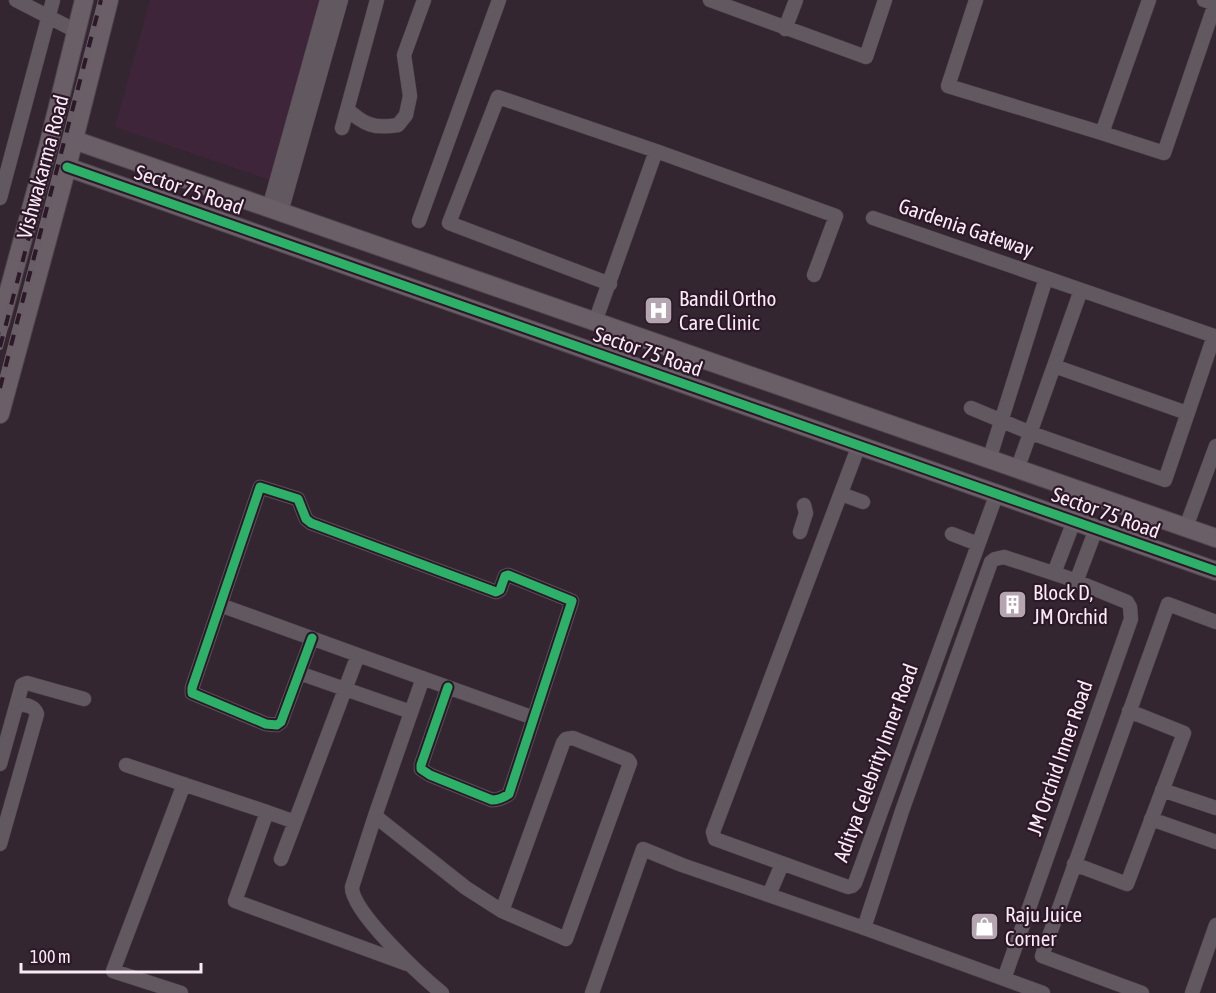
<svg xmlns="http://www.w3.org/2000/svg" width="1216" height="993" font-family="'Asap Condensed',sans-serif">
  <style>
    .built { fill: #3f253a }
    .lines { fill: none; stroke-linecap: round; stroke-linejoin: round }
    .street-casing { stroke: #4f444c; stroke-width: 15 }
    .secondary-casing { stroke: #4f444c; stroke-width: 20 }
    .street { stroke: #625860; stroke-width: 14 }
    .secondary { stroke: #6a5f67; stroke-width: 18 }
    .rail-casing { stroke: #695e66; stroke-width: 6 }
    .rail { stroke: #2d1829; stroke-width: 4; stroke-dasharray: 11; stroke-linecap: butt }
    .cycleway-casing { stroke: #2d1829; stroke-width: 13 }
    .cycleway { stroke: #2db169; stroke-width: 9 }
    .labels { text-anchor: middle; stroke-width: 4.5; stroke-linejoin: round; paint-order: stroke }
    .street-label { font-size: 21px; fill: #f9eaf5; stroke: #2d1829 }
    .poi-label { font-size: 21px; fill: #f9eaf5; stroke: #2d1829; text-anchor: start }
  </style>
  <rect width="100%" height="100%" fill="#332630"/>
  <!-- built -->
  <path class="built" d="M150,0H322L273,181L115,127Z"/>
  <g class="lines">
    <defs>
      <path id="street" d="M16,0L76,31
        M710,0L866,57L885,0
        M976,0L948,86L1102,133L1149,0
        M785,29L796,0
        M347,109C364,125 375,129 398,125L406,115L410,96L404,55L424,0
        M342,128L377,0
        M1102,133L1164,153L1215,4L1204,0
        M656,151L836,216L814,275
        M0,198L53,0
        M269,208L327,0
        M281,212L341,0
        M873,218L1214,336L1165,480L1031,433L971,408
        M419,221L499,0
        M595,322L656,151L498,97L449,223L610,284
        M1054,366L1187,413
        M859,445L713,832L715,839L848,887L852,886L855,883L997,493
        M989,460L1046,278
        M1017,470L1081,290
        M841,494L863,502
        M1186,527L1216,446
        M800,532L806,513L804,505
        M952,534L978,544
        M1054,573L1074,521
        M1076,582L1096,529
        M220,605L358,655L295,822L267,812
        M312,638L281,722L277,725L266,724L192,693V688L260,487L298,499L306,519L311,523L496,592L500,590L505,576L508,575L572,601L509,794C503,798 499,800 492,800L430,775L421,769V765L448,687
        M358,655L534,718
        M299,673L411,712
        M0,764L22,685L27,683L84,699
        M126,765L267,812L235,901L407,964
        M1162,790L1216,808
        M375,816L423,678
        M1151,819L1216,842
        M0,844L37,714C34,705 25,705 17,704
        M281,859L295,822
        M1074,864L1127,884L1184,733L1129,711
        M769,895L782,864
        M864,928L902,811L991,562L995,559L1004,557L1068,578L1127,602L1130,607L1131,619L1004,979
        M181,993L113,971L184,784
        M442,993C422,977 351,911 352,887L375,816L466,888L502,911L566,939L630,763L628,760L573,738L566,739L563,743L502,911
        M592,993L643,849L682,865L864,928L1043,993
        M1142,993L1042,956L1168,604L1216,622
        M1192,993L1216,925"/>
      <path id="secondary" d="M74,140L1216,538
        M67,167L1216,571
        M0,323L49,143L84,0
        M0,414L67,167L109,0"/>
    </defs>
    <!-- street casing -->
    <use href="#street" class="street-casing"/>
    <!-- secondary casing -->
    <use href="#secondary" class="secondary-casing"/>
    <!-- street -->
    <use href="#street" class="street"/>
    <!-- secondary -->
    <use href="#secondary" class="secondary"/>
    <defs>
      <path id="rail" d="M0,347L59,123
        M0,388L101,0"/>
    </defs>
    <!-- rail casing -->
    <use href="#rail" class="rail-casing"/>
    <!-- rail -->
    <use href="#rail" class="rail"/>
    <defs>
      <path id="cycleway" d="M67,167L1216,571
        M312,638L281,722L277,725L266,724L192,693V688L260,487L298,499L306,519L311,523L496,592L500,590L505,576L508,575L572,601L509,794C503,798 499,800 492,800L430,775L421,769V765L448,687"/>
    </defs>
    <!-- cycleway casing -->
    <use href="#cycleway" class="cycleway-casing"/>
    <!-- cycleway -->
    <use href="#cycleway" class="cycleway"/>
  </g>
  <!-- icons -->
  <defs>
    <symbol id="hospital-square" viewBox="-11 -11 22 22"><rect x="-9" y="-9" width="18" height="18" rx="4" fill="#b4a5b0" stroke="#2d1829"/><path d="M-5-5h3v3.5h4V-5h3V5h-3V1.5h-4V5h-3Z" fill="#fff"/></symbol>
    <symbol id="building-square" viewBox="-11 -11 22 22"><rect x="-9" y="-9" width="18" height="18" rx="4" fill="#b4a5b0" stroke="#2d1829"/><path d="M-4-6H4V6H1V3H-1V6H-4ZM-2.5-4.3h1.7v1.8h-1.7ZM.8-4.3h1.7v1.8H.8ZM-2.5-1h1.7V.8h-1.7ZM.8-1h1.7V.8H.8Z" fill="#fff"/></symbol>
    <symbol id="shop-square" viewBox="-11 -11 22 22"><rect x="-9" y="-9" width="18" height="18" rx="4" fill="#b4a5b0" stroke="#2d1829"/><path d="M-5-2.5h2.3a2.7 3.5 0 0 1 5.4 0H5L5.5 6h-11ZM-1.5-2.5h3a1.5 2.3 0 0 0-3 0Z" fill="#fff"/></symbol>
  </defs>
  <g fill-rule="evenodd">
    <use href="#hospital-square" x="642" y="294" width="33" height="33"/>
    <use href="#building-square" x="996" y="588" width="33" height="33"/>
    <use href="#shop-square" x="968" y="910" width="33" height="33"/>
  </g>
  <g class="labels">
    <!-- street labels -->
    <g class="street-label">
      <text transform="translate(43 167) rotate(-75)" y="7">Vishwakarma Road</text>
      <text transform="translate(189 190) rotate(19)" y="7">Sector 75 Road</text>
      <text transform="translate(966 228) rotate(19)" y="7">Gardenia Gateway</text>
      <text transform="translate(648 352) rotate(19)" y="7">Sector 75 Road</text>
      <text transform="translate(1106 513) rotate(20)" y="7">Sector 75 Road</text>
      <text transform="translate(1060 758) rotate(-71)" y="7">JM Orchid Inner Road</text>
      <text transform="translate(876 763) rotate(-70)" y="7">Aditya Celebrity Inner Road</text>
    </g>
    <!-- poi labels -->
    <g class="poi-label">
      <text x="679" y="306">Bandil Ortho<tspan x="679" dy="24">Care Clinic</tspan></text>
      <text x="1033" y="600">Block D,<tspan x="1033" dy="24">JM Orchid</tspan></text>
      <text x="1005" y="922">Raju Juice<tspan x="1005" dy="24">Corner</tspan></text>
    </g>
  </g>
  <!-- scale -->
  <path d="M21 963v9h180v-9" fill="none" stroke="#f9eaf5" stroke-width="3"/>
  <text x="30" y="963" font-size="18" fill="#f9eaf5" stroke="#2d1829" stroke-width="4.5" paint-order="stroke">100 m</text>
</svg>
